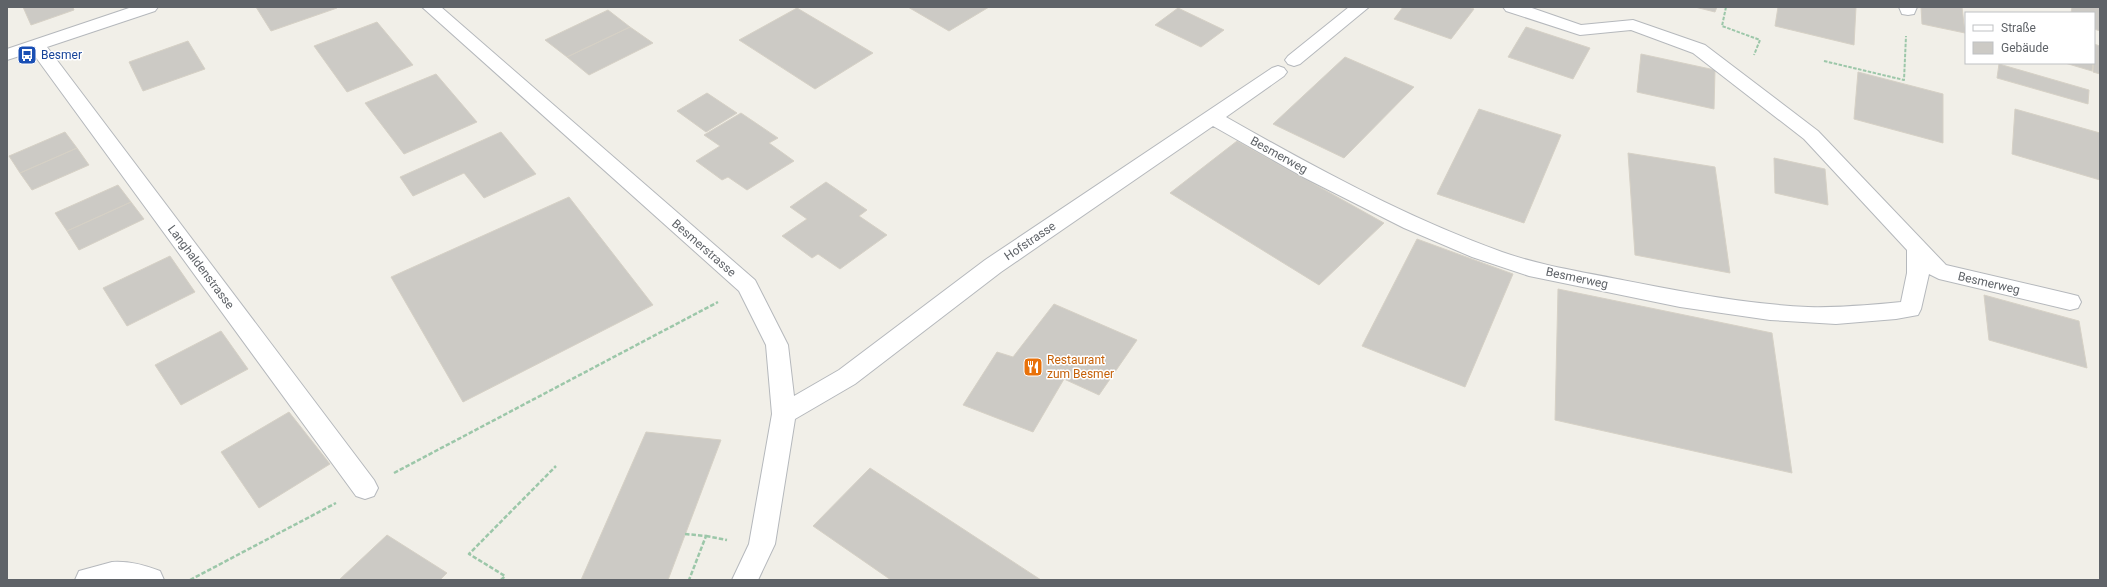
<svg xmlns="http://www.w3.org/2000/svg" width="2107" height="587" font-family="Roboto,sans-serif">
  <style>
    .building { fill: #cccac5; stroke: #d6d1c6 }
    .lines { fill: none; stroke-linecap: round; stroke-linejoin: round }
    .minor-casing { stroke: #b5b8bc; stroke-width: 2 }
    .path-far1 { stroke: #9cc7a9; stroke-width: 2; stroke-dasharray: 3.5 1.5; stroke-linecap: butt }
    .path { stroke: #9cc7a9; stroke-width: 2.5; stroke-dasharray: 4.5 2; stroke-linecap: butt }
    .minor { fill: #fff; fill-rule: evenodd }
    .labels { text-anchor: middle; stroke-width: 3; stroke-linejoin: round; paint-order: stroke }
    .transit-label { font-size: 12px; fill: #164399; stroke: #fff; text-anchor: start }
    .street-label { font-size: 12px; fill: #5f6368; stroke: #fff }
    .food-label { font-size: 12px; fill: #c56008; stroke: #fff; text-anchor: start }
  </style>
  <rect width="100%" height="100%" fill="#f1efe8"/>
  <!-- building -->
  <path class="building" d="M23,7H73L74,10L31,25Z
    M256,7H336L337,8L271,31Z
    M908,7H989L949,31Z
    M1403,7H1468L1474,9L1451,39L1394,19Z
    M1695,7H1717L1715,12Z
    M1778,7H1856L1854,45L1775,26Z
    M1921,7H1962L1965,33L1922,24Z
    M2072,7H2100V31L2094,29V13H2071Z
    M797,8L873,53L815,89L739,40Z
    M1178,8L1224,30L1201,47L1155,25Z
    M608,10L630,27L567,57L545,40Z
    M377,22L413,65L347,92L314,46Z
    M630,27L653,43L589,75L567,57Z
    M1526,27L1590,48L1573,79L1508,57Z
    M188,41L205,69L143,91L129,62Z
    M2094,44L2100,46V74L2093,72Z
    M1641,54L1715,70L1714,109L1637,92Z
    M1345,57L1414,87L1344,158L1273,124Z
    M2065,63H2093L2092,71Z
    M1999,64L2089,90L2088,104L1997,78Z
    M1858,72L1943,94V143L1854,119Z
    M436,74L477,122L404,154L365,103Z
    M707,93L737,113L706,132L677,111Z
    M1479,109L1561,135L1524,223L1437,194Z
    M2015,109L2100,133V180L2012,154Z
    M741,113L778,138L769,143L794,161L747,190L728,177L722,180L696,161L720,146L704,135Z
    M65,132L77,148L20,173L9,156Z
    M501,132L536,174L484,198L464,173L413,196L400,177Z
    M1237,141L1384,223L1319,285L1170,193Z
    M77,148L89,165L32,190L20,173Z
    M1628,153L1715,167L1730,273L1635,255Z
    M1774,158L1825,169L1828,205L1775,193Z
    M826,182L867,210L859,216L887,235L840,269L818,254L812,258L782,236L807,219L790,207Z
    M118,185L131,202L67,231L55,213Z
    M569,197L653,305L463,402L391,277Z
    M131,202L144,219L79,250L67,231Z
    M1417,239L1513,274L1465,387L1362,346Z
    M170,256L195,292L127,326L103,288Z
    M1558,289L1772,333L1792,473L1555,420Z
    M1984,295L2079,321L2087,368L1989,340Z
    M1054,304L1137,340L1099,395L1064,379L1033,432L963,405L997,352L1013,357Z
    M221,331L248,369L181,405L155,365Z
    M289,412L330,464L259,508L221,452Z
    M646,432L721,440L668,580H581Z
    M870,468L1041,580H891L813,526Z
    M387,535L447,573L440,580H339Z"/>
  <g class="lines">
    <defs>
      <path id="minor" d="M132,7H158L155,11L47,47L374,480L378,488L374,496L365,499L356,496L32,52L7,60V49Z
        M422,7H441L755,280L788,345L794,396L839,370L985,260L1272,68L1278,66L1284,68L1287,72L1284,76L1226,117C1314,167 1405,217 1502,252C1539,265 1578,271 1617,279C1679,291 1744,304 1808,307C1839,308 1870,305 1901,302L1907,273V250L1804,139L1693,53L1631,30L1580,35L1506,11L1503,7H1529L1581,25L1633,20L1705,45L1818,131L1946,265L2070,294L2078,296L2081,302L2078,308L2070,310L1939,279L1929,274L1921,309L1918,315L1896,319L1836,324L1770,320L1680,307L1529,276L1472,257L1404,228L1303,177L1213,126L1001,272L855,384L795,419L775,544L758,580H732L749,544L772,414L766,345L739,291Z
        M1349,7H1369L1300,64L1294,66L1288,64L1285,60L1288,56Z
        M1899,7H1917L1914,14L1908,15L1902,14Z
        M112,562C130,561 144,565 160,571L164,580H75L79,571Z"/>
    </defs>
    <!-- minor casing -->
    <use href="#minor" class="minor-casing"/>
    <!-- path-far1 -->
    <path class="path-far1" d="M1726,7L1722,26L1760,40L1754,55
      M1824,61L1904,80L1906,36"/>
    <!-- path -->
    <path class="path" d="M394,473L718,302
      M685,534L706,536L689,580
      M706,536L727,540
      M190,580L336,503
      M501,580L505,576L469,554L556,466"/>
    <!-- minor -->
    <use href="#minor" class="minor"/>
  </g>
  <!-- icons -->
  <defs>
    <symbol id="bus-square" viewBox="-11 -11 22 22"><rect x="-9" y="-9" width="18" height="18" rx="4" fill="#1a4fb4" stroke="#fff"/><path d="M-5-6H5V4H4V6H2V4H-2V6H-4V4H-5ZM-3.5-4V0h7V-4ZM-3.5 1.2v1.5H-2V1.2ZM2 1.2v1.5H3.5V1.2Z" fill="#fff"/></symbol>
    <symbol id="restaurant-square" viewBox="-11 -11 22 22"><rect x="-9" y="-9" width="18" height="18" rx="4" fill="#e8710a" stroke="#fff"/><path d="M-5-6h1v4h1v-4h1v4h1v-4h1v5L-1.5 .5V6h-2V.5L-5-1ZM5-6V6H3V1.5H1.5Q1.5-4 5-6Z" fill="#fff"/></symbol>
  </defs>
  <g fill-rule="evenodd">
    <use href="#bus-square" x="16" y="44" width="22" height="22"/>
    <use href="#restaurant-square" x="1022" y="356" width="22" height="22"/>
  </g>
  <g class="labels">
    <!-- transit labels -->
    <g class="transit-label">
      <text x="41" y="59">Besmer</text>
    </g>
    <!-- street labels -->
    <g class="street-label">
      <text transform="translate(1279 155) rotate(29)" y="4">Besmerweg</text>
      <text transform="translate(1030 241) rotate(-34)" y="4">Hofstrasse</text>
      <text transform="translate(704 248) rotate(41)" y="4">Besmerstrasse</text>
      <text transform="translate(201 267) rotate(53)" y="4">Langhaldenstrasse</text>
      <text transform="translate(1577 278) rotate(12)" y="4">Besmerweg</text>
      <text transform="translate(1989 283) rotate(13)" y="4">Besmerweg</text>
    </g>
    <!-- food labels -->
    <g class="food-label">
      <text x="1047" y="364">Restaurant<tspan x="1047" dy="14">zum Besmer</tspan></text>
    </g>
  </g>
  <!-- border -->
  <rect width="2107" height="587" fill="none" stroke="#5f6368" stroke-width="16"/>
  <!-- legend -->
  <rect x="1965" y="12" width="130" height="52" fill="#ffffff" stroke="#bfc1c3"/>
  <rect x="1973" y="25" width="20" height="6" fill="#ffffff" stroke="#bfc1c3"/>
  <text x="2001" y="32" font-size="12" fill="#5f6368">Straße</text>
  <rect x="1973" y="42" width="20" height="12" fill="#cccac5" stroke="#bfc1c3"/>
  <text x="2001" y="52" font-size="12" fill="#5f6368">Gebäude</text>
</svg>
